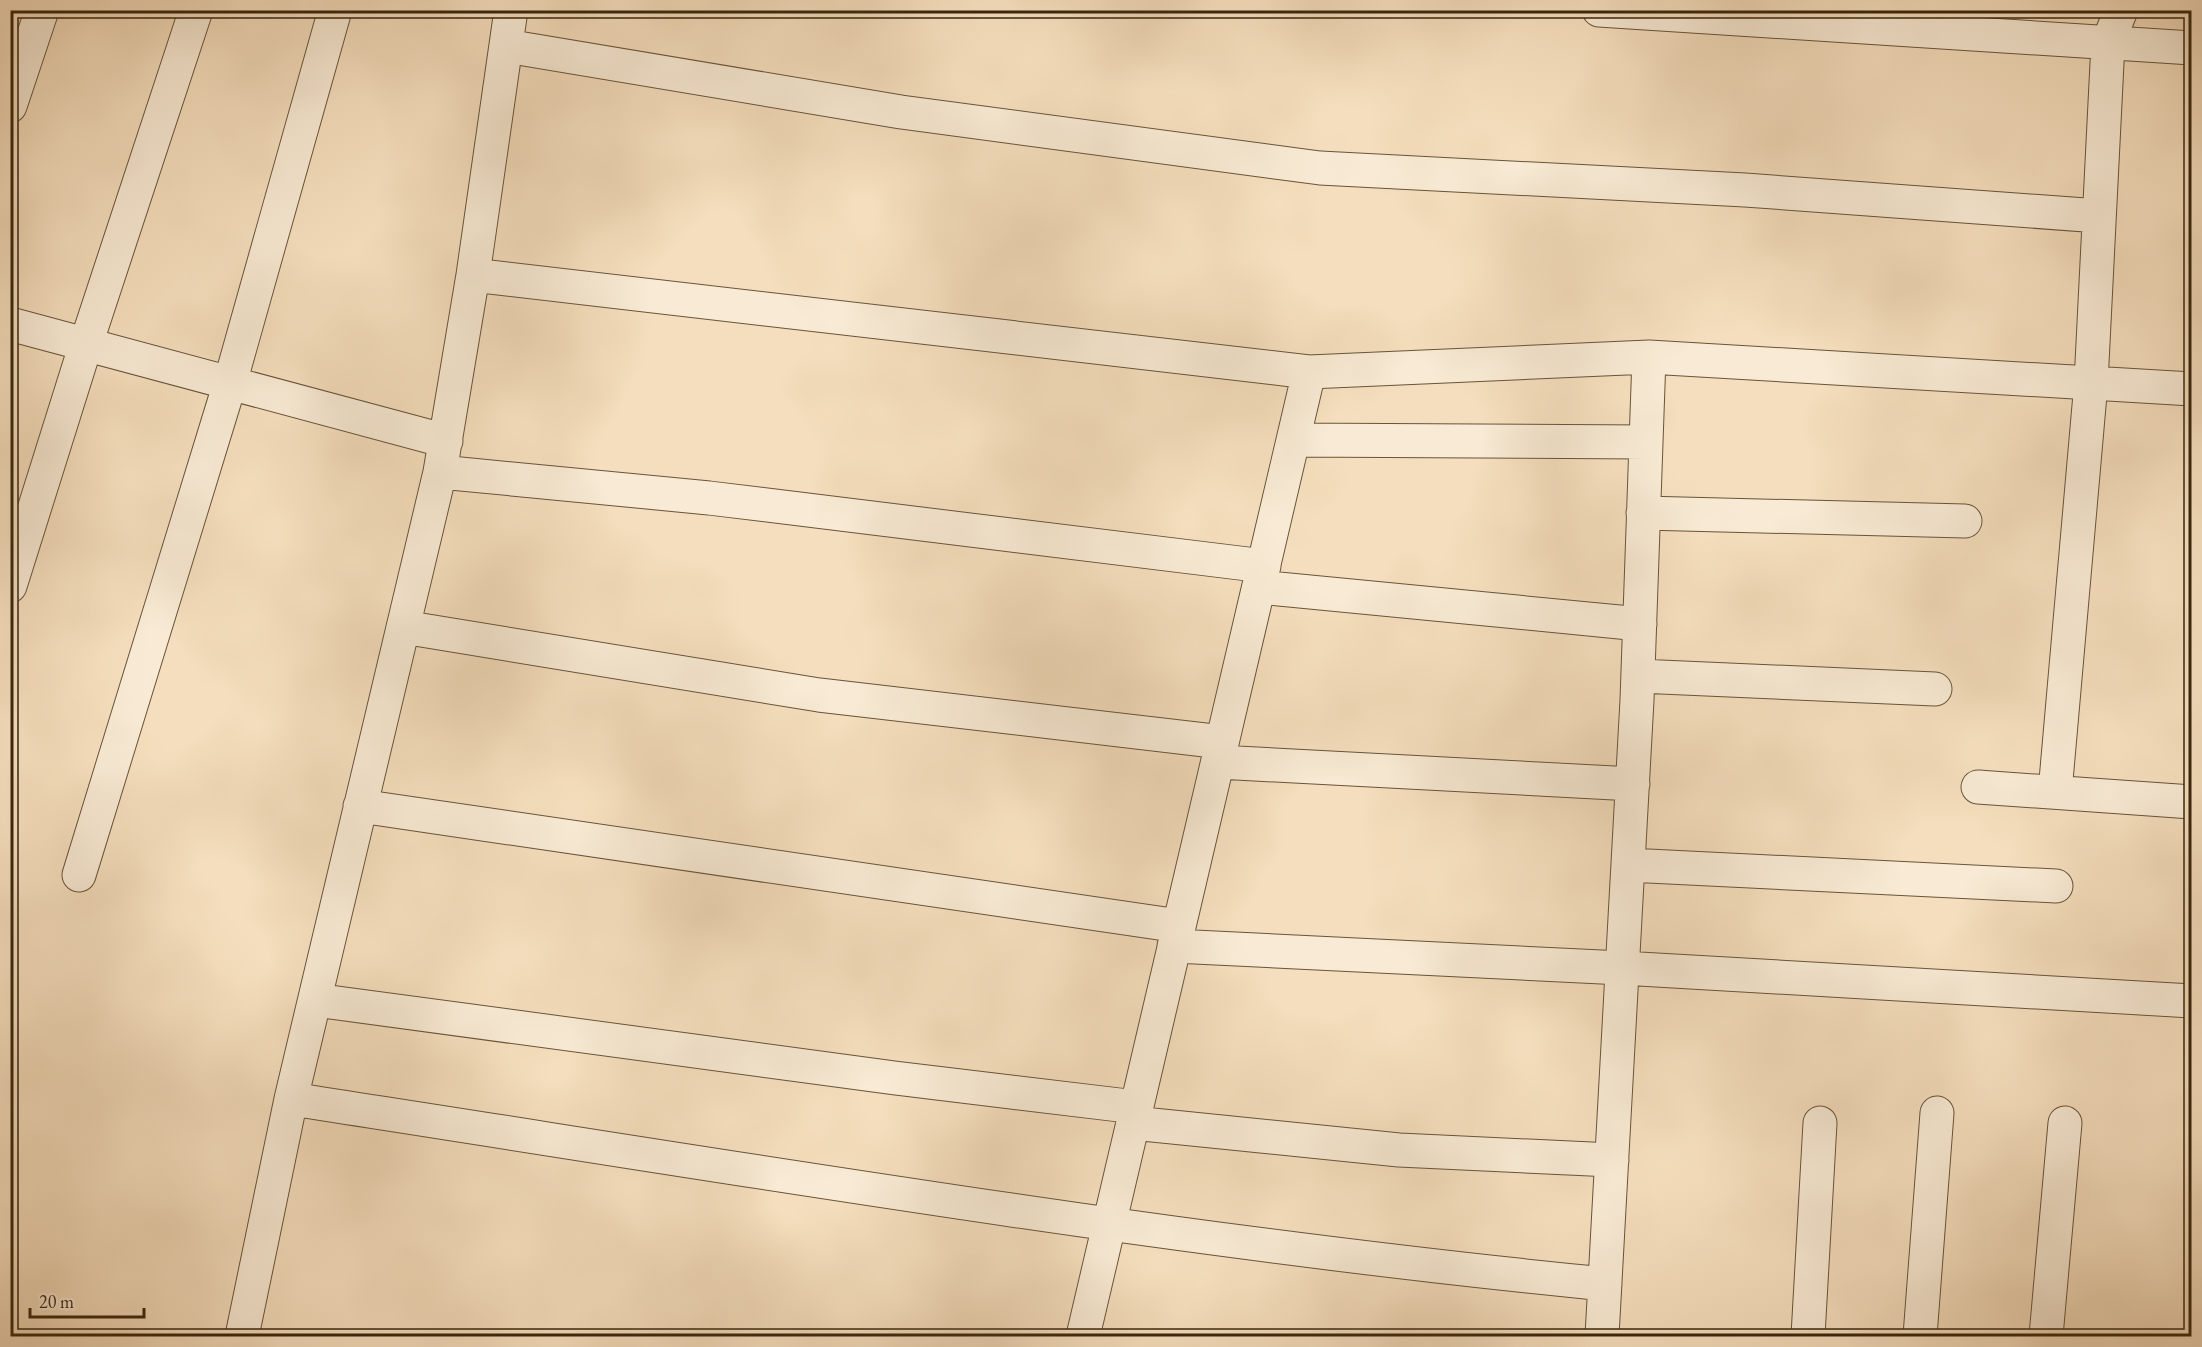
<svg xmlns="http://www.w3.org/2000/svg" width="2202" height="1347" font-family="'EB Garamond',serif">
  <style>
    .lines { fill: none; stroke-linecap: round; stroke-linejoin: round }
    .minor-casing { stroke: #68543a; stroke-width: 35 }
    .minor { stroke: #f8ead4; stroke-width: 33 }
  </style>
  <rect width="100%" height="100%" fill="#f5debd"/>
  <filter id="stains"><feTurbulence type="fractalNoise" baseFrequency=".00333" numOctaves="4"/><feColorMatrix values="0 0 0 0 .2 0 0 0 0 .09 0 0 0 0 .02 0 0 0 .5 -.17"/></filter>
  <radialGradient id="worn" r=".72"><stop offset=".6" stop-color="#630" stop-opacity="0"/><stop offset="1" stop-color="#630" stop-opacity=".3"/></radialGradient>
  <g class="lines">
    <defs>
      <path id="minor" d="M1599,10L2192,48
        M506,46L901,112L1320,168L1745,190L2099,216
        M10,106L42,10
        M473,275L511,10
        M10,324L446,441
        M1293,440L1646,442
        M440,472L709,498L1264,566
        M1643,513L1965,521
        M10,586L86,344L196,10
        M1259,587L1640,624
        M403,627L819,695L1222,742
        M1638,676L1935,689
        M1218,762L1633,784
        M1978,787L2192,802
        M2055,792L2091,383L2108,43L2121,10
        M360,806L1179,926
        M1628,865L2056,886
        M79,875L230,383L335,10
        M1174,946L1622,968L2192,1001
        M315,1000L895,1078L1136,1107
        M291,1099C728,1166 1164,1241 1605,1284
        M1133,1123L1399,1150L1612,1160
        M242,1336L291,1099L440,472L473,275L1309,372L1649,357
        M1083,1336L1309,372
        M1602,1336L1637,700L1649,357L2192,389
        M1808,1336L1820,1123
        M1920,1336L1937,1113
        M2046,1336L2065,1123"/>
    </defs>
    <!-- minor casing -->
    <use href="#minor" class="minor-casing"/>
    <!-- minor -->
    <use href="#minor" class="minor"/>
  </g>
  <!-- margin -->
  <rect width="2202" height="1347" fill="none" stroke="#f5debd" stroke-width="36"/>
  <rect x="12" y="12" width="2178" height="1323" fill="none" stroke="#39260e" stroke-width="3"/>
  <rect x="18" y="18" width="2166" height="1311" fill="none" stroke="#39260e" stroke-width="1.5"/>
  <!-- scale -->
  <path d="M30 1308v9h114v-9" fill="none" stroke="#39260e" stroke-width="3"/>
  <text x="39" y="1308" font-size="18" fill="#39260e" stroke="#f8ead4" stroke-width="4.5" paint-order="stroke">20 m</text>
  <rect width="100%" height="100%" filter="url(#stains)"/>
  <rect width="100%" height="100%" fill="url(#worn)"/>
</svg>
